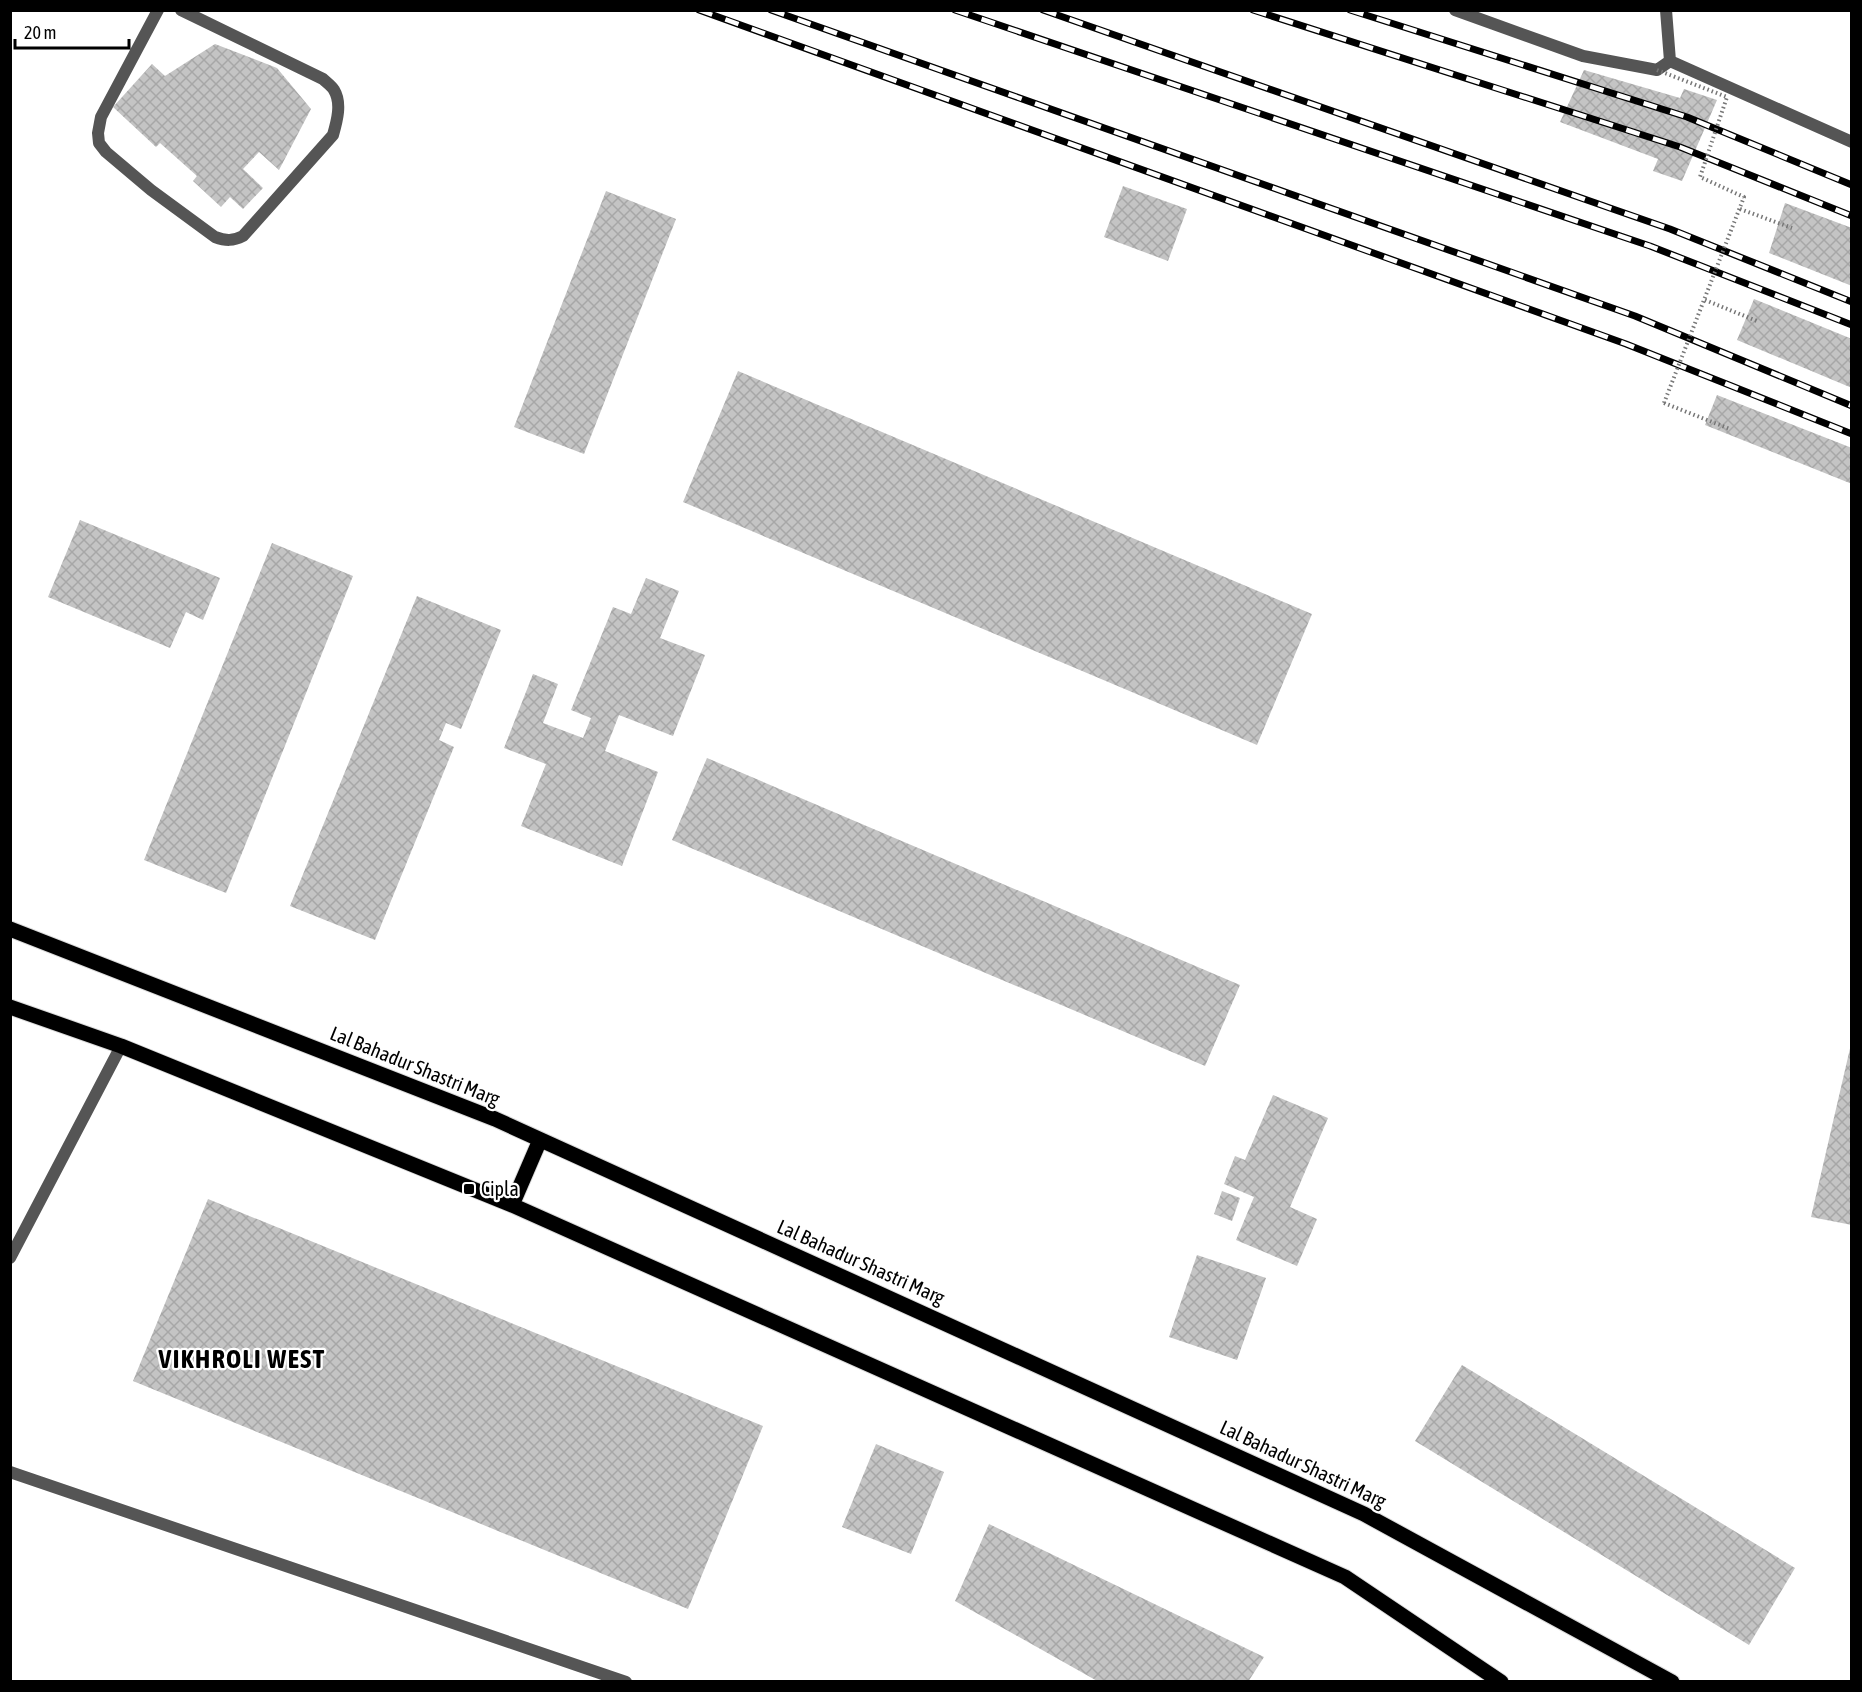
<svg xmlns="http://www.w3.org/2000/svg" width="1862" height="1692" font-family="'Asap Condensed',sans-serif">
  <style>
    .building { fill: url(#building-cross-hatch) }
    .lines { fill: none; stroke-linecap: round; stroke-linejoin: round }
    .primary-casing { stroke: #dbdbdb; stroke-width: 17 }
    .path { stroke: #777; stroke-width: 4; stroke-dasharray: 1.5 3; stroke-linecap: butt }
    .lane { stroke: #555; stroke-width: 12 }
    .street { stroke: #555; stroke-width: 12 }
    .primary { stroke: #000; stroke-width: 15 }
    .rail-casing { stroke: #000; stroke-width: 7 }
    .rail { stroke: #fff; stroke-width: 4.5; stroke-dasharray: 14; stroke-linecap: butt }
    .path-bridge { stroke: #777; stroke-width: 4; stroke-dasharray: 1.5 3; stroke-linecap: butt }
    .poi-dot { fill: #000; stroke: #fff; stroke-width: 2 }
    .labels { text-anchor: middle; stroke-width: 4.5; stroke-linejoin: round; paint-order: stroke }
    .street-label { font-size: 20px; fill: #000; stroke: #fff }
    .poi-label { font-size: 20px; fill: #000; stroke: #fff; text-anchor: start }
    .district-label { font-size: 26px; font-weight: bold; letter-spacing: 1.5px; fill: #000; stroke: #fff }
  </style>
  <defs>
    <pattern id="building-cross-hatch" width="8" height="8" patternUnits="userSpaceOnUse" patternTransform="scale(1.5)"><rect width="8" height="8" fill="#c4c4c4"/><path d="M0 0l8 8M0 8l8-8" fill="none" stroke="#a7a7a7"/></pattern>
  </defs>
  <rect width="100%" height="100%" fill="#fff"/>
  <!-- building -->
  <path class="building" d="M215,44L277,68L311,109L279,170L259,152L243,169L263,188L243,209L230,197L221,207L193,181L197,176L160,143L156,147L113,107L152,64L165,76Z
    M1584,70L1680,98L1684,89L1717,100L1682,181L1653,171L1658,159L1560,122Z
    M1123,186L1187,209L1168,261L1104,237Z
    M606,191L676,219L584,454L514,427Z
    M1785,203L1852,228V286L1769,253Z
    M1754,299L1852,339V388L1737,340Z
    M738,371L1312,614L1257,745L683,502Z
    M1717,395L1852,448V484L1705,425Z
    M80,520L220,578L203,620L186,612L170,648L48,597Z
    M272,543L353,576L226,893L144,860Z
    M646,578L679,591L660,638L705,655L673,736L619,715L605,751L658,772L622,866L521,826L546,764L504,748L533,674L558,684L543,723L583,738L591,718L571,710L613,607L631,614Z
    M417,596L501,630L461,729L446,723L439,740L454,747L375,940L290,906Z
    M707,758L1240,985L1205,1066L672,840Z
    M1851,1044H1852V1225L1811,1217Z
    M1273,1095L1328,1118L1290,1207L1317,1219L1297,1266L1236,1240L1254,1197L1224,1184L1235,1156L1245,1160Z
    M1222,1191L1240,1198L1232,1221L1214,1214Z
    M208,1199L763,1426L688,1609L133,1381Z
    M1197,1255L1266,1278L1237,1360L1169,1337Z
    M1462,1365L1795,1568L1749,1645L1415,1441Z
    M876,1444L944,1472L911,1554L842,1527Z
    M989,1524L1264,1657L1248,1682H1099L955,1601Z"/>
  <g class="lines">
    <defs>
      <path id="primary" d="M10,929L495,1119L1364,1514L1672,1682
        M10,1007L121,1046L512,1205L1345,1577L1501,1682
        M512,1205L540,1140"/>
    </defs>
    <!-- primary casing -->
    <use href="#primary" class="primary-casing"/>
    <!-- path -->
    <path class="path" d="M1740,209L1792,228
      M1705,300L1757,321
      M1664,403L1730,429"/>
    <!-- lane -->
    <path class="lane" d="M10,1258L121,1046
      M10,1472L626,1682"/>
    <!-- street -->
    <path class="street" d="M158,10L101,117L98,133L99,143L106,152L151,190L215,237C226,241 233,241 243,236L333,135C337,121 342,103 334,90C332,86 326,82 323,79L181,10
      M1455,10L1583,56L1657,70L1670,61
      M1666,10L1670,61
      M1670,61L1852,142"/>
    <!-- primary -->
    <use href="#primary" class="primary"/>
    <defs>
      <path id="rail" d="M699,10L1626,344L1852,434
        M771,10L1635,316L1852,406
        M955,10L1650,246L1852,325
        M1043,10L1670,229L1852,302
        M1253,10L1680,147L1852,216
        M1350,10L1687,117L1852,185"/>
    </defs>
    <!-- rail casing -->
    <use href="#rail" class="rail-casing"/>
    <!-- rail -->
    <use href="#rail" class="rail"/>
    <!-- path-bridge -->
    <path class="path-bridge" d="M1657,70L1727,97L1700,177L1744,197L1664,403"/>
  </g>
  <!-- markers -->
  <rect class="poi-dot" x="463" y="1183" width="12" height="12" rx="3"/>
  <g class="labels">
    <!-- street labels -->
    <g class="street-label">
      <text transform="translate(415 1066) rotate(22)" y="7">Lal Bahadur Shastri Marg</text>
      <text transform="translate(861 1262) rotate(24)" y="7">Lal Bahadur Shastri Marg</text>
      <text transform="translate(1303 1464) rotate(25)" y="7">Lal Bahadur Shastri Marg</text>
    </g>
    <!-- poi labels -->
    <g class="poi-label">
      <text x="481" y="1196">Cipla</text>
    </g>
    <!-- district labels -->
    <g class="district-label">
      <text x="242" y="1368">VIKHROLI WEST</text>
    </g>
  </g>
  <!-- border -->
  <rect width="1862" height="1692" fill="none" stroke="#000000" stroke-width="24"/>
  <!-- scale -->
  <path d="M15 39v9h114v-9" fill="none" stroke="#000000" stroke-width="3"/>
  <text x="24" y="39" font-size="18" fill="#000000" stroke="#ffffff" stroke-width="4.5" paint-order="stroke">20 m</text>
</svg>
